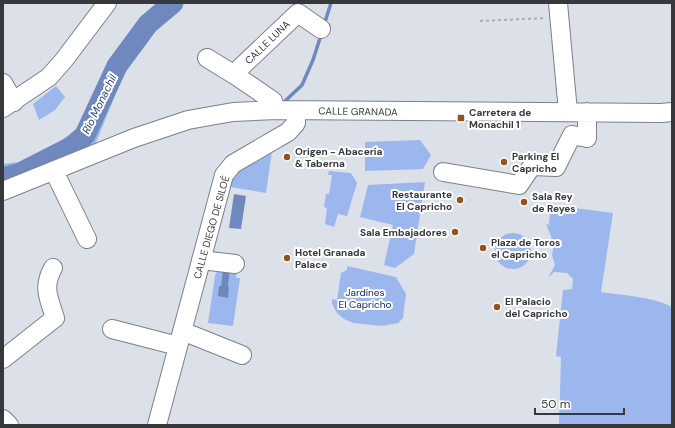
<svg xmlns="http://www.w3.org/2000/svg" width="675" height="428" font-family="'DM Sans',sans-serif">
  <style>
    .green { fill: #9cb7ed }
    .water { fill: #6f89be }
    .lines { fill: none; stroke-linecap: round; stroke-linejoin: round }
    .stream { stroke: #6f89be; stroke-width: 3.5 }
    .river { stroke: #6f89be; stroke-width: 21 }
    .minor-casing { stroke: #7c8089; stroke-width: 20 }
    .path { stroke: #a9aeb5; stroke-width: 2; stroke-dasharray: 3 3; stroke-linecap: butt }
    .minor { stroke: #fff; stroke-width: 18 }
    .poi-dot { fill: #945220; stroke: #fff; stroke-width: 1.5 }
    .labels { text-anchor: middle; stroke-width: 4; stroke-linejoin: round; paint-order: stroke }
    .street-label { font-size: 10px; fill: #36383c; stroke: #fff }
    .poi-label { font-size: 10px; font-weight: bold; fill: #36383c; stroke: #fff; text-anchor: start }
    .park-label { font-size: 10px; fill: #102b6a; stroke: #fff }
    .water-label { font-size: 11px; font-style: italic; fill: #223e80; stroke: #fff }
  </style>
  <rect width="100%" height="100%" fill="#dbe0e9"/>
  <!-- green -->
  <path class="green" d="M162,3H180L150,36L125,71L95,145L14,178H3V164L19,162L59,142L78,128L116,58L144,18Z
    M56,86L65,97L55,110L39,120L33,104Z
    M420,140L431,155L423,169L365,171V142Z
    M273,144L266,193L225,186L227,177Z
    M329,171L351,173L357,183L347,216L338,214L334,227L325,224L327,208L324,207L326,194H329L332,175H328Z
    M425,182L414,254L395,268L384,265L393,225L360,217L368,185Z
    M575,208L613,213L601,292C625,296 651,296 672,307V425H559L561,357L556,356L563,290L572,289L573,279L567,273L554,272L548,278L555,265L552,255L553,249L551,236L546,224L549,225L550,210L574,213Z
    M495 251a18 18 0 1 1 36 0a18 18 0 1 1-36 0Z
    M347,266L396,277L406,294L403,318L398,323L382,326L353,323L344,319L337,313L332,304V299L337,300L341,273L347,270Z
    M219,267L223,268L221,286H219L228,287L230,269L237,270L236,278H240L233,326L208,323L215,276Z"/>
  <!-- water -->
  <path class="water" d="M234,194L246,196L241,229L229,228Z
    M223,268L230,269L228,287H229L228,298L218,296L219,286H221Z"/>
  <g class="lines">
    <!-- stream -->
    <path class="stream" d="M324,25L331,3
      M283,103L302,85L313,60L321,35"/>
    <!-- river -->
    <path class="river" d="M3,178L18,174L73,146L85,135L117,66L148,24L173,3"/>
    <defs>
      <path id="minor" d="M558,3L568,112
        M207,58L238,77
        M3,83L14,102
        M3,108L49,77L64,60L107,3
        M276,110L273,101L238,77L240,68L298,13L321,29
        M54,171L87,239
        M443,172L519,185L532,166L556,167L572,135L587,138V112
        M3,191L134,138L188,120L233,112L276,110L661,113L672,112
        M201,260L235,264
        M112,329L178,346
        M182,331L242,355
        M3,359L55,318C49,298 42,288 53,268
        M3,419L9,425
        M157,425L224,175L233,164L288,132L296,123V111"/>
    </defs>
    <!-- minor casing -->
    <use href="#minor" class="minor-casing"/>
    <!-- path -->
    <path class="path" d="M480,21L546,18"/>
    <!-- minor -->
    <use href="#minor" class="minor"/>
  </g>
  <!-- markers -->
  <g class="poi-dot">
    <rect x="457" y="114" width="8" height="8" rx="2"/>
    <circle cx="287" cy="157" r="4"/>
    <circle cx="504" cy="162" r="4"/>
    <circle cx="460" cy="200" r="4"/>
    <circle cx="524" cy="202" r="4"/>
    <circle cx="455" cy="232" r="4"/>
    <circle cx="483" cy="248" r="4"/>
    <circle cx="287" cy="258" r="4"/>
    <circle cx="497" cy="307" r="4"/>
  </g>
  <g class="labels">
    <!-- street labels -->
    <g class="street-label">
      <text transform="translate(267 42) rotate(-44)" y="4">CALLE LUNA</text>
      <text transform="translate(358 111) rotate(1)" y="4">CALLE GRANADA</text>
      <text transform="translate(211 227) rotate(-74)" y="4">CALLE DIEGO DE SILOÉ</text>
    </g>
    <!-- poi labels -->
    <g class="poi-label">
      <text x="469" y="116">Carretera de<tspan x="469" dy="12">Monachil 1</tspan></text>
      <text x="295" y="155">Origen - Abacería<tspan x="295" dy="12">&amp; Taberna</tspan></text>
      <text x="512" y="160">Parking El<tspan x="512" dy="12">Capricho</tspan></text>
      <text x="452" y="198" text-anchor="end">Restaurante<tspan x="452" dy="12">El Capricho</tspan></text>
      <text x="532" y="200">Sala Rey<tspan x="532" dy="12">de Reyes</tspan></text>
      <text x="447" y="236" text-anchor="end">Sala Embajadores</text>
      <text x="491" y="246">Plaza de Toros<tspan x="491" dy="12">el Capricho</tspan></text>
      <text x="295" y="256">Hotel Granada<tspan x="295" dy="12">Palace</tspan></text>
      <text x="505" y="305">El Palacio<tspan x="505" dy="12">del Capricho</tspan></text>
    </g>
    <!-- park labels -->
    <g class="park-label">
      <text x="365" y="296">Jardínes<tspan x="365" dy="12">El Capricho</tspan></text>
    </g>
    <!-- water labels -->
    <g class="water-label">
      <text transform="translate(99 104) rotate(-64)" y="4">Río Monachil</text>
    </g>
  </g>
  <!-- border -->
  <rect width="675" height="428" fill="none" stroke="#36383c" stroke-width="8"/>
  <!-- scale -->
  <path d="M535 408v6h89v-6" fill="none" stroke="#36383c" stroke-width="2"/>
  <text x="541" y="408" font-size="12" fill="#36383c" stroke="#ffffff" stroke-width="3" paint-order="stroke">50 m</text>
</svg>
